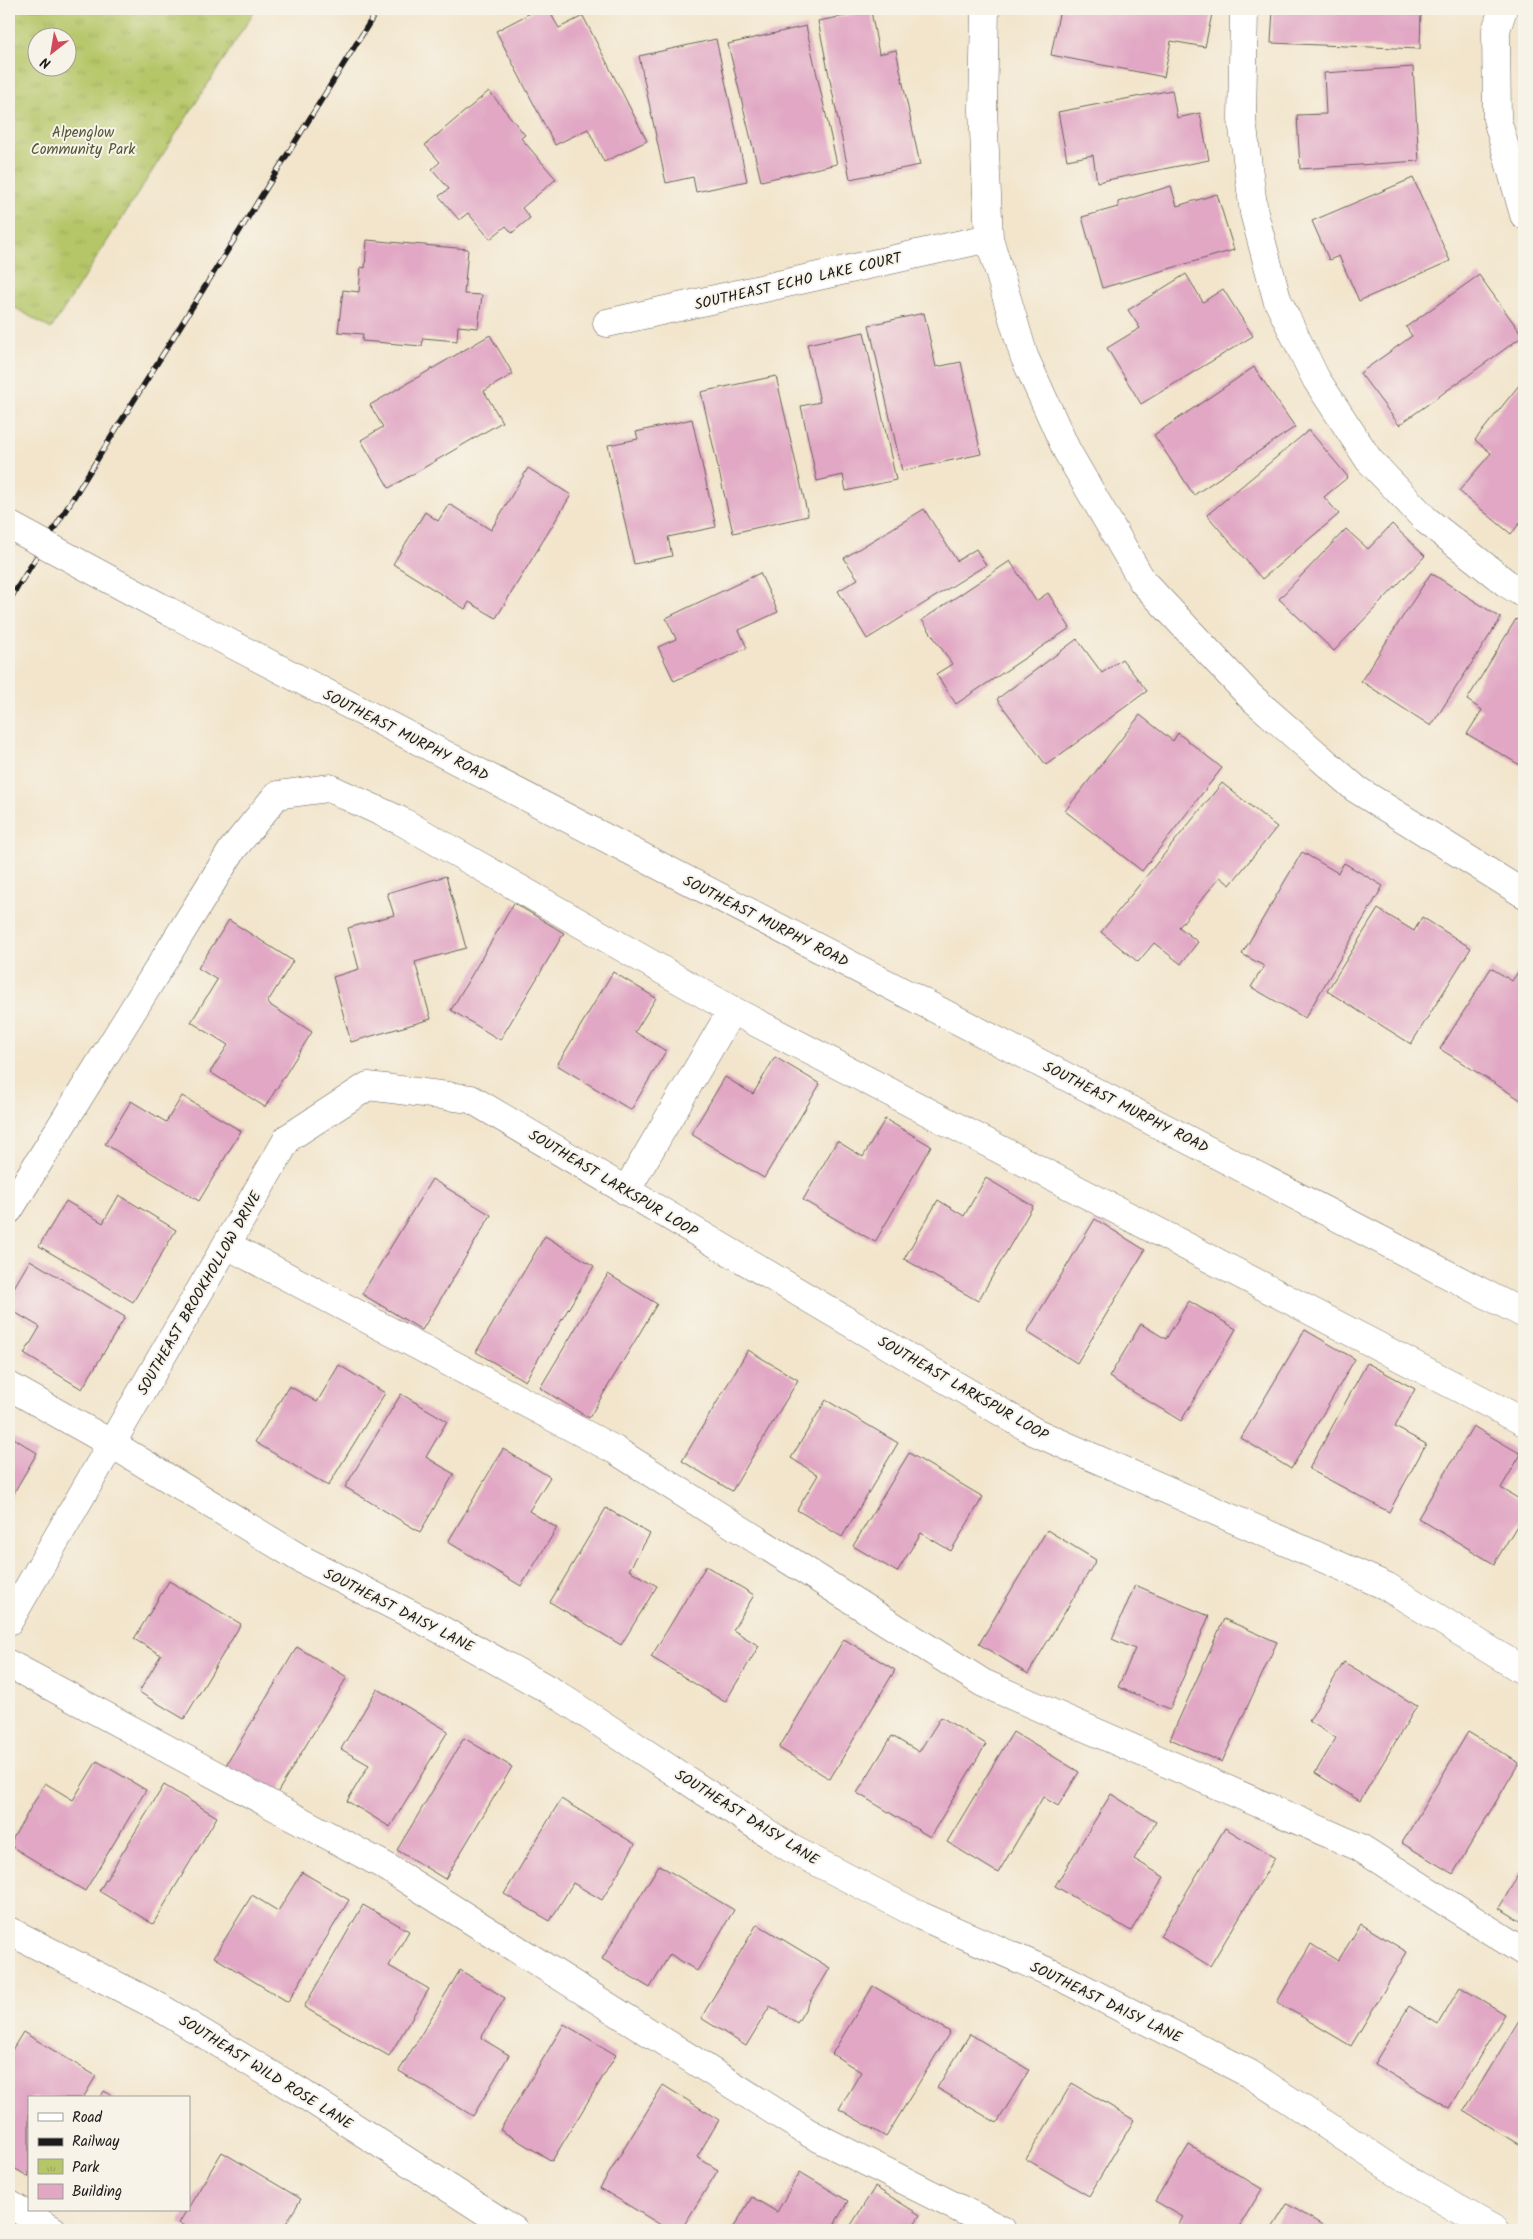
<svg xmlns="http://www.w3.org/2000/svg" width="1533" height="2239" font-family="Kalam,sans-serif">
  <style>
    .park { fill: url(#park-tufts); stroke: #687142; fill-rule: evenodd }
    .building { fill: #e1a7c4 }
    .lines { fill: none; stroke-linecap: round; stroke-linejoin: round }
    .minor-casing { stroke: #67625a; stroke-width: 29 }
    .major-casing { stroke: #67625a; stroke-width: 29 }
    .minor { stroke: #fff; stroke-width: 28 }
    .major { stroke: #fff; stroke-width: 28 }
    .rail-casing { stroke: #1c1c1c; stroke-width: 5.5 }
    .rail { stroke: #f7f3e8; stroke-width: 4; stroke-dasharray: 11; stroke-linecap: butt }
    .major-bridge-casing { stroke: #67625a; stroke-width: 29; stroke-linecap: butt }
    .major-bridge { stroke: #fff; stroke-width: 28 }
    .labels { text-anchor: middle; stroke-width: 4; stroke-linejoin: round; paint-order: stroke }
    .park-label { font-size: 15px; fill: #525837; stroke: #f7f3e8 }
    .street-label { font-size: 15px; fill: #1c1c1c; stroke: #f7f3e8 }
  </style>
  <defs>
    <pattern id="park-tufts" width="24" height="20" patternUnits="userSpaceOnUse" patternTransform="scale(1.25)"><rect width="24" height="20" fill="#b5c668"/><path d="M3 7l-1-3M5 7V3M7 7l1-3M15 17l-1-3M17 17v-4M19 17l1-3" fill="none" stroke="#9baa5a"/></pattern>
  </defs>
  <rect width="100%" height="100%" fill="#f7f3e8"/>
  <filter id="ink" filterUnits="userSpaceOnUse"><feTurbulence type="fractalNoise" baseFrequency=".02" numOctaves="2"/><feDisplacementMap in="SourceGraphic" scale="10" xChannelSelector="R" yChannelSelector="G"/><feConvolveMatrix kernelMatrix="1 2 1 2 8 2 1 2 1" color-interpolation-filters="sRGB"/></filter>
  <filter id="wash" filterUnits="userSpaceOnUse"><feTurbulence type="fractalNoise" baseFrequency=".0096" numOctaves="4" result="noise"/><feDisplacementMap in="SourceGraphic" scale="20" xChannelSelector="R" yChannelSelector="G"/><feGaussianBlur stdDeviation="1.12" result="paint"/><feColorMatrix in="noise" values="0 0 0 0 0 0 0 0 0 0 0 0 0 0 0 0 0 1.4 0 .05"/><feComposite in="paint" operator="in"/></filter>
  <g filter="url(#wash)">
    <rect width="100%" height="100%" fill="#f2e5cc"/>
    <!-- park -->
    <path class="park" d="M9,9H256L51,329L9,304ZM38,38H68V68H38Z"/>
    <g id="blocks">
      <!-- building -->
      <path class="building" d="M538,9H548L559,28L583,16L647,141L604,162L588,129L555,145L496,31Z
        M1060,9H1213L1205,47L1171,41L1164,77L1051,55Z
        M1273,9H1421L1420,49L1271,43Z
        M871,11L879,54L896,50L920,165L850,179L818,21Z
        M806,26L837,164L761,181L728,44Z
        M716,39L747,181L696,192L693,177L666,183L639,56Z
        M1413,67L1419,161L1300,169L1297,115L1326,114L1324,73Z
        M1172,90L1177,118L1200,113L1209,160L1097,182L1093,155L1067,160L1058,112Z
        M489,91L525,135L521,138L556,179L522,208L530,218L512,233L506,226L490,239L468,213L459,220L439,196L449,189L432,169L440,162L425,145Z
        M1413,178L1450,261L1359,301L1339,256L1329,260L1312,221Z
        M1171,186L1177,206L1217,194L1234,250L1102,288L1082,217L1118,207V202Z
        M367,240L468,249L464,294L482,295L478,328L458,326L457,341L423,338L422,346L362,341L363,334L338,332L343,290L359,292L361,267L365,268Z
        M1186,274L1203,302L1223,289L1253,336L1141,404L1107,348L1140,328L1128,310Z
        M1479,275L1523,336L1399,425L1360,373L1412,336L1406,327Z
        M924,313L936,367L961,362L981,454L902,471L869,325Z
        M864,332L896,480L846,491L843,475L817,481L801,406L820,402L807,344Z
        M490,335L513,374L484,391L502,422L389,488L361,440L383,427L370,405Z
        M1254,367L1295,427L1194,495L1154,435Z
        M776,376L808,516L733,533L701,392Z
        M1524,379V518L1511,534L1459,491L1491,453L1475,440Z
        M692,419L716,527L668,537L672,556L634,564L608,445L638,439L636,432Z
        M1309,430L1348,477L1324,497L1339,514L1262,579L1207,515Z
        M528,468L571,495L496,618L469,602L465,609L393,564L425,512L438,521L449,504L491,530Z
        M924,509L957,561L976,549L986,565L867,639L838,591L858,579L844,558Z
        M1392,524L1425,556L1334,651L1279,599L1346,529L1368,549Z
        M1010,561L1036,601L1048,593L1070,628L956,704L936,674L952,664L922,620Z
        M760,573L778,612L739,630L747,648L674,681L658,647L676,639L666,618Z
        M1431,573L1501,618L1431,726L1361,681Z
        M1516,619L1524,624V758L1520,765L1467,734L1482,710L1467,700Z
        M1077,639L1102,673L1122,659L1147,691L1046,765L997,699Z
        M1140,715L1173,741L1178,733L1222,768L1142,871L1065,811Z
        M1222,783L1277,827L1230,885L1220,877L1179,927L1198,942L1181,964L1154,943L1138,962L1101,932Z
        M1302,852L1338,873L1344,863L1383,886L1305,1018L1251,987L1264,966L1242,954Z
        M446,876L466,948L415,962L431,1019L351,1042L333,977L359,969L348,928L394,915L387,893Z
        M514,903L564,933L500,1040L451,1010Z
        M1378,909L1414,931L1422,917L1471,948L1411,1044L1327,991Z
        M229,920L293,961L267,1003L312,1032L265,1107L210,1072L228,1045L191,1022L217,980L198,968Z
        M1491,968L1512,981L1520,969L1524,971V1102L1440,1049Z
        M613,972L656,998L635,1032L666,1051L631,1110L557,1065Z
        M775,1057L820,1084L764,1178L691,1134L725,1077L753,1094Z
        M182,1096L241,1131L199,1201L105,1144L131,1101L166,1122Z
        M885,1119L931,1146L875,1242L803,1200L837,1141L863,1157Z
        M986,1178L1033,1206L978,1301L904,1259L938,1200L964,1216Z
        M432,1179L491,1215L422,1330L362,1294Z
        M119,1195L176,1230L133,1302L39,1246L66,1201L103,1223Z
        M1095,1219L1145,1250L1077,1363L1027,1332Z
        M545,1236L594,1266L525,1381L476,1352Z
        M30,1260L125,1317L82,1389L24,1354L40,1327L9,1309V1296Z
        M608,1274L657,1304L589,1418L540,1388Z
        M1189,1301L1236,1329L1181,1421L1109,1377L1141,1324L1166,1339Z
        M1305,1330L1355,1359L1291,1469L1241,1438Z
        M748,1350L798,1380L732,1491L682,1461Z
        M1367,1363L1415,1389L1395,1427L1426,1444L1389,1512L1309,1469Z
        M339,1365L385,1393L328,1486L255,1442L289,1386L317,1402Z
        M401,1394L447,1421L426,1457L454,1474L420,1532L345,1487Z
        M826,1400L898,1443L842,1537L797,1510L818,1475L791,1458Z
        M1473,1426L1521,1454L1501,1488L1524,1502V1514L1494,1564L1418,1518Z
        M9,1435L37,1453L9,1501Z
        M503,1449L550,1477L529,1511L557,1528L521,1586L448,1542Z
        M909,1453L983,1497L951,1551L921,1533L897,1572L853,1546Z
        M606,1508L650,1534L629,1570L657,1586L621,1645L550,1602Z
        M1047,1530L1096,1560L1028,1674L979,1644Z
        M706,1566L754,1595L733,1630L759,1646L725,1702L651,1657Z
        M169,1581L241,1624L184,1719L139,1692L161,1655L134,1639Z
        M1135,1585L1209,1616L1170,1709L1118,1687L1135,1649L1112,1639Z
        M1224,1619L1277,1642L1222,1762L1170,1739Z
        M844,1639L895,1670L830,1779L779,1748Z
        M297,1647L347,1677L276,1795L226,1765Z
        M1344,1662L1417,1706L1360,1801L1315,1773L1336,1738L1309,1721Z
        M377,1689L448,1731L390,1827L347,1801L369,1765L341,1749Z
        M941,1717L986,1744L930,1837L857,1793L892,1736L919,1752Z
        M1013,1732L1079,1772L1058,1806L1043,1797L998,1873L947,1842Z
        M1468,1732L1519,1763L1453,1874L1402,1843Z
        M464,1738L512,1767L445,1879L397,1850Z
        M97,1761L146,1790L85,1891L9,1845L45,1783L73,1800Z
        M164,1785L217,1817L153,1924L99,1891Z
        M1111,1794L1156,1822L1134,1859L1164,1877L1131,1931L1055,1886Z
        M561,1799L635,1844L602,1900L573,1883L550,1921L504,1894Z
        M1225,1828L1275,1858L1210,1966L1160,1936Z
        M659,1865L734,1910L697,1971L670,1954L650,1988L602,1959Z
        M1524,1865V1923L1499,1908Z
        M302,1872L349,1900L288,2002L214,1957L252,1895L278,1911Z
        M363,1905L409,1931L389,1966L429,1989L389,2056L304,2007Z
        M757,1924L830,1968L797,2023L770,2006L746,2046L701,2018Z
        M1361,1924L1407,1952L1351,2046L1277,2002L1311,1944L1338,1961Z
        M460,1970L505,1998L481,2038L509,2055L473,2116L399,2071Z
        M873,1986L950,2032L886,2137L839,2109L861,2072L832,2054Z
        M1460,1987L1505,2014L1449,2108L1374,2064L1409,2006L1438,2024Z
        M1524,2012V2147L1464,2111Z
        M564,2024L616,2055L552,2161L500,2130Z
        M23,2032L96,2076L83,2098H29V2177L9,2165V2118L13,2110L9,2107V2055Z
        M970,2034L1029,2070L997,2123L937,2088Z
        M1072,2083L1134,2120L1089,2196L1026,2159Z
        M663,2085L719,2120L697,2157L718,2170L681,2230H669L600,2188Z
        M104,2091L116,2098H100Z
        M1189,2145L1262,2189L1237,2230H1175L1183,2217L1155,2201Z
        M222,2152L301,2199L282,2230H191L179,2223Z
        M800,2172L848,2201L831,2230H732L752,2197L777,2212Z
        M875,2187L920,2215L910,2230H848Z
        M1287,2204L1331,2230H1271Z"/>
    </g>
  </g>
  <g filter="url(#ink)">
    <use href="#blocks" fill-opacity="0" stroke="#67625a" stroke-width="1"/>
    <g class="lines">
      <defs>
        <path id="minor" d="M985,9L983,110L989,238L1024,356L1067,451L1143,582L1250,696L1356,789L1524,894
          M1244,9L1242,120L1254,213L1277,299L1316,379L1369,460L1426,520L1506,583L1524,594
          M1503,9L1496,30L1497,119L1524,215
          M607,323L989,238
          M626,1191L732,1010
          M9,1210L232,850L277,795L329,788L401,821L732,1010L1524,1422
          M227,1245L615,1450L983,1683L1359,1847L1524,1952
          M9,1386L112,1444L301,1559L438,1628L553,1692L790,1848L921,1916L1065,1979L1250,2074L1413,2183L1495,2230
          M9,1621L288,1138L368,1086L471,1099L1035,1432L1386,1586L1524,1671
          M9,1664L385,1866L809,2133L1002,2230
          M9,1931L159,2007L300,2092L514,2230
          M9,2204L53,2230"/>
        <path id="major" d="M168,611L1524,1314"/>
      </defs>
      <!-- minor casing -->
      <use href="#minor" class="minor-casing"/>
      <!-- major casing -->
      <use href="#major" class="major-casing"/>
      <!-- minor -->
      <use href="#minor" class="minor"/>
      <!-- major -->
      <use href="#major" class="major"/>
      <defs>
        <path id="rail" d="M9,601L378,9"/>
      </defs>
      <!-- rail casing -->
      <use href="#rail" class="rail-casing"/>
      <!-- rail -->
      <use href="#rail" class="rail"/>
      <defs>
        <path id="major-bridge" d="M9,525L168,611"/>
      </defs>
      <!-- major-bridge casing -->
      <use href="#major-bridge" class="major-bridge-casing"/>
      <!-- major-bridge -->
      <use href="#major-bridge" class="major-bridge"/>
    </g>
  </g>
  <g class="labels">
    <!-- park labels -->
    <g class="park-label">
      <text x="83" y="137">Alpenglow<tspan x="83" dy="17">Community Park</tspan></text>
    </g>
    <!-- street labels -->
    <g class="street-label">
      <text transform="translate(798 281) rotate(-13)" y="5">SOUTHEAST ECHO LAKE COURT</text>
      <text transform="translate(406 735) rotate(27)" y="5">SOUTHEAST MURPHY ROAD</text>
      <text transform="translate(766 921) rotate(27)" y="5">SOUTHEAST MURPHY ROAD</text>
      <text transform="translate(1126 1107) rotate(27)" y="5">SOUTHEAST MURPHY ROAD</text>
      <text transform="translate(613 1183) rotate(31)" y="5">SOUTHEAST LARKSPUR LOOP</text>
      <text transform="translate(199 1293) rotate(-60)" y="5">SOUTHEAST BROOKHOLLOW DRIVE</text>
      <text transform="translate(963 1388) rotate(30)" y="5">SOUTHEAST LARKSPUR LOOP</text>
      <text transform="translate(399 1610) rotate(27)" y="5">SOUTHEAST DAISY LANE</text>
      <text transform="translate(747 1817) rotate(32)" y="5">SOUTHEAST DAISY LANE</text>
      <text transform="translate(1106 2002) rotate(26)" y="5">SOUTHEAST DAISY LANE</text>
      <text transform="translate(266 2072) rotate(32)" y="5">SOUTHEAST WILD ROSE LANE</text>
    </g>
  </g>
  <!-- margin -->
  <rect width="1533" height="2239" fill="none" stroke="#f7f3e8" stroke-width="30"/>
  <!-- legend -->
  <rect x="28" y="2096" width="162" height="115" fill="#f7f3e8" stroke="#9f9d96"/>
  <rect x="38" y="2113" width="25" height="8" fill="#ffffff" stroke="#9f9d96"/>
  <text x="72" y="2122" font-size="15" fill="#1c1c1c">Road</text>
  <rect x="38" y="2138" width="25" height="8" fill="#1c1c1c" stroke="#9f9d96"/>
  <text x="72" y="2146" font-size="15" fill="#1c1c1c">Railway</text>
  <rect x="38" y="2159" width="25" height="15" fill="url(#park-tufts)" stroke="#9f9d96"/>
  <text x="72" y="2172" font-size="15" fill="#1c1c1c">Park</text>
  <rect x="38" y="2184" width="25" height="15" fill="#e1a7c4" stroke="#9f9d96"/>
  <text x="72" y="2196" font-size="15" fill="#1c1c1c">Building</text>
  <!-- north arrow -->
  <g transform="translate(52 52) rotate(211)"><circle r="24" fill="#f7f3e8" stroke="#9f9d96"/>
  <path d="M0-4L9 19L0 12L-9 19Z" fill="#d1495b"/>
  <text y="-8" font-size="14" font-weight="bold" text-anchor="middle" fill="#1c1c1c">N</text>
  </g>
</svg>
